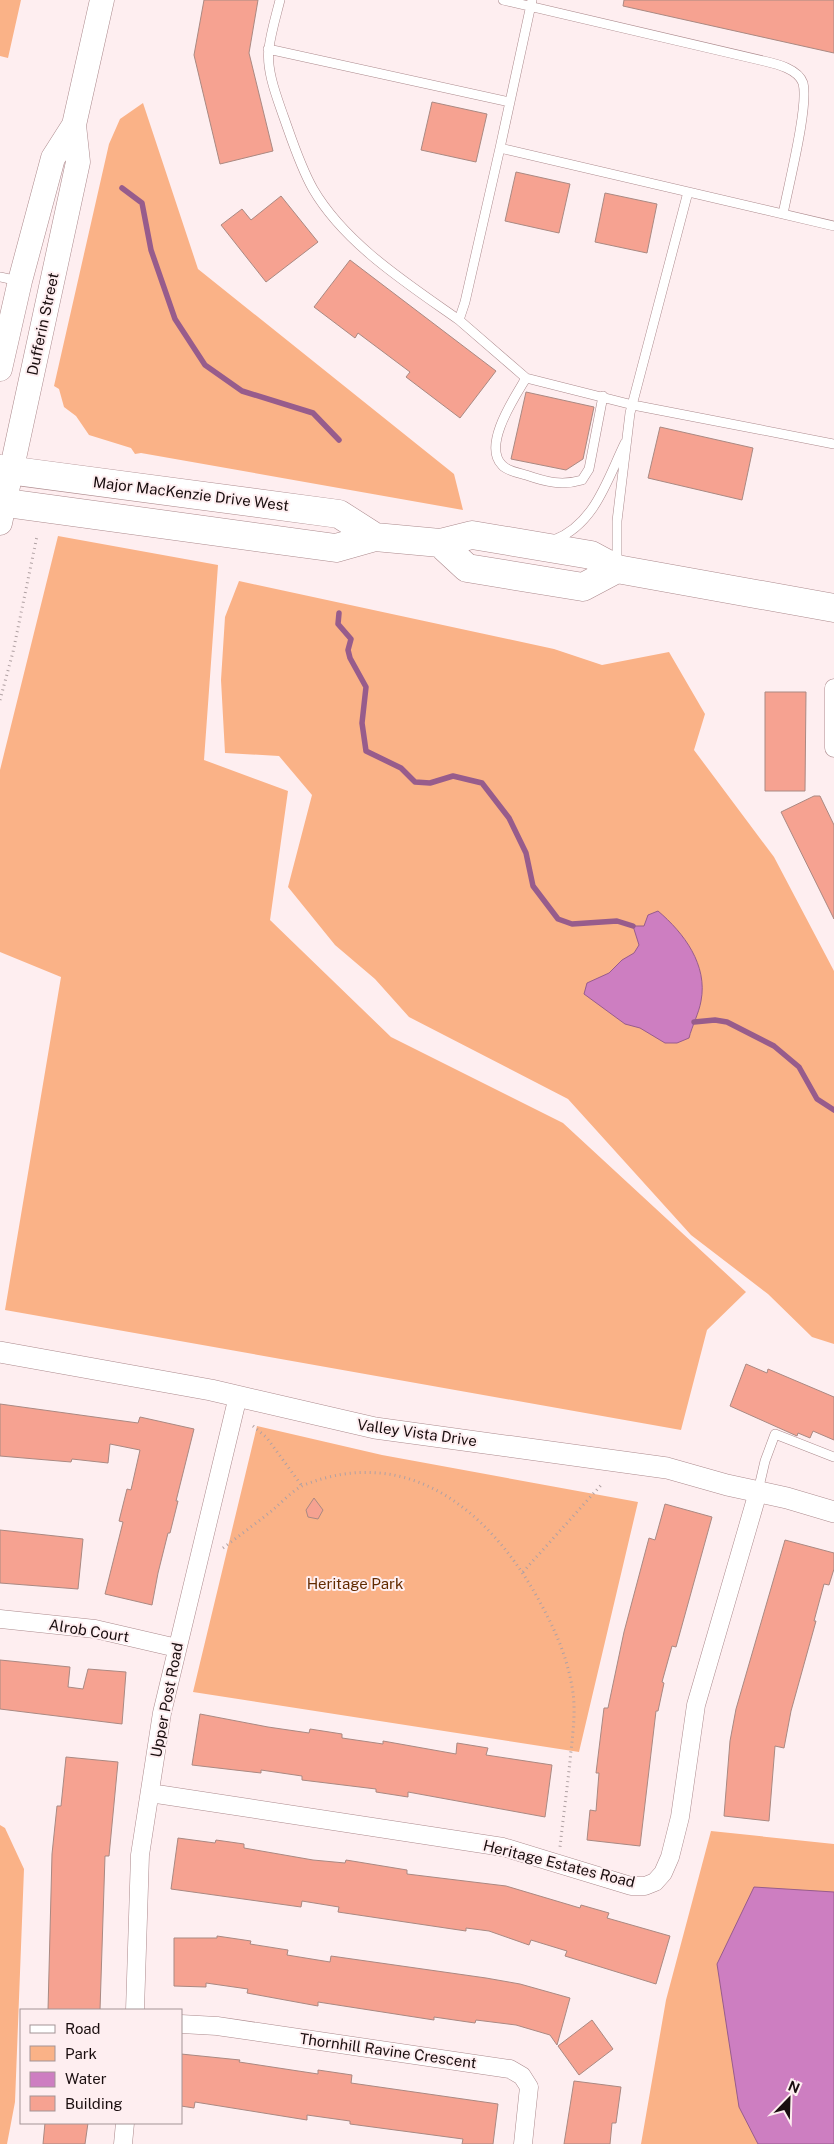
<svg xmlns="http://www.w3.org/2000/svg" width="834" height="2144" font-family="'Public Sans',sans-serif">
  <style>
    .green { fill: #fab287 }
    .water { fill: #cd7ec1; stroke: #975c8c }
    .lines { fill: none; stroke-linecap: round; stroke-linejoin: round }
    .stream { stroke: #975c8c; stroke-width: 5.5 }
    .building { fill: #f6a291; stroke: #aa8982 }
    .service-casing { stroke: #ac8a8d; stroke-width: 10 }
    .minor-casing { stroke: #ac8a8d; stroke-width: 19 }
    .tertiary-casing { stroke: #ac8a8d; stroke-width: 22 }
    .secondary-casing { stroke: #ac8a8d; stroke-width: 25 }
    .primary-casing { stroke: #ac8a8d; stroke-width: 29 }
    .path { stroke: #b0a1a3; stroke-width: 3; stroke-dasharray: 1 4; stroke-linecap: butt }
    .service { stroke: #fff; stroke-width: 9 }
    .minor { stroke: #fff; stroke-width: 18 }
    .tertiary { stroke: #fff; stroke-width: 21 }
    .secondary { stroke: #fff; stroke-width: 24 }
    .primary { stroke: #fff; stroke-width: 28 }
    .labels { text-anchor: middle; stroke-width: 4; stroke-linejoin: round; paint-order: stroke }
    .street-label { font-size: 15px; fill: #1a0e0f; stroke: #feeef0 }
    .park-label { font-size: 15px; fill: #622a00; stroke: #feeef0 }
  </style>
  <rect width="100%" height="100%" fill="#feeef0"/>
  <!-- green -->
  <path class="green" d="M0,0H21L8,58L0,56Z
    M143,103L198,269L454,474L463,510L141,453L135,454L131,448L89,435L76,416L64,407L59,389L54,386L109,144L120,119Z
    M58,536L218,565L204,760L288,791L270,920L391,1037L563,1123L746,1292L707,1330L681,1430L5,1310L61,977L0,952V770Z
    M239,581L554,649L602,665L669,652L705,714L694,750L774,857L834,971V1344L812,1337L768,1294L691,1235L568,1099L409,1017L375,979L335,945L288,887L312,795L279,756L225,753L221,680L225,617Z
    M257,1426L382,1455L638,1502L579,1752L193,1692Z
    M0,1825L5,1828L24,1869L15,2102L7,2144H0Z
    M711,1831L834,1844V2144H641L666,2000Z"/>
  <!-- water -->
  <path class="water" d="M658,911C684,933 708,965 701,1001C699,1013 692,1026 689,1038L677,1043H665L640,1028L625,1024L584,994L587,983L609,973L622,960L634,953L639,945L633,926H644L648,915Z
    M754,1887L834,1892V2144H758L739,2107L717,1964Z"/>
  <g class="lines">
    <!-- stream -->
    <path class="stream" d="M122,188L142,203L151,250L175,319L205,365L242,391L313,413L339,440
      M339,613L338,624L351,639L348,650L350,658L366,687L362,723L366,751L401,768L415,782L430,783L453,776L482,783L509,818L526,853L533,886L558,919L572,924L617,921L633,926
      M694,1022L715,1020L727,1022L774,1046L799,1067L817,1099L834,1110"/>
  </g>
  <!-- building -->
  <path class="building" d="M204,0H258L249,53L273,151L220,164L194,55Z
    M624,0H834V53L623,6Z
    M432,102L487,114L476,162L421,150Z
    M516,172L570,184L559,233L505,221Z
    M605,193L657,204L647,253L595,242Z
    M281,196L318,242L266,282L221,225L242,209L251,220Z
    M350,260L496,371L460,418L406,377L410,372L358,333L355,338L314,307Z
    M526,392L594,407L583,459L566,470L511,459Z
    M660,427L753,448L742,500L648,478Z
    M765,692H806L805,791H765Z
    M814,796H820L834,825V919L781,812Z
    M746,1364L767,1373L768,1369L834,1397V1440L813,1431L810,1438L798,1433L797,1436L730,1406Z
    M0,1404L138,1423L140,1417L194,1429L176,1501H178L170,1533H168L158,1573L152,1605L105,1594L123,1522L119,1521L127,1489L131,1490L140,1450L110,1444L108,1463L72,1459L71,1462L0,1456Z
    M314,1498L323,1510L318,1519L308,1517L306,1510Z
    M665,1504L712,1517L676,1647L672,1646L662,1682L664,1683L658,1711H656L640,1846L587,1840L590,1810L596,1811L599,1773H596L604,1708H608L624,1632L649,1538L655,1540Z
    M0,1530L83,1539L78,1589L0,1583Z
    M785,1540L834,1553V1569L829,1585L824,1584L814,1621H816L791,1711L784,1748L775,1746L769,1821L724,1816L730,1741L736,1709Z
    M0,1660L70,1667L68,1687L83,1689L88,1669L126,1672L122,1724L0,1709Z
    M200,1714L268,1727L309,1733L310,1729L342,1734V1738L383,1744V1741L456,1754L457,1743L488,1748L486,1755L552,1765L545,1817L408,1792V1797L376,1792V1789L302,1780V1776L261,1770V1773L192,1765Z
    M66,1757L118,1762L109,1856H105L100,2010H48L52,1854L57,1806H61Z
    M178,1838L215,1843L216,1840L244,1844V1848L313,1860L345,1863L346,1860L407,1870V1874L506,1886L580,1908L581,1905L609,1913L607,1918L670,1936L656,1984L565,1956L567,1951L531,1940L529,1945L489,1931L466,1928V1931L338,1912L339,1907L302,1901L301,1907L171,1889Z
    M217,1936L251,1941L250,1944L288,1950L287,1955L330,1962L331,1956L486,1978L520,1984L570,1998L557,2045L550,2035L516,2025L476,2020L475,2023L434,2017V2020L318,2002V2006L247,1993L248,1989L206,1983V1987L174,1986V1938H217Z
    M592,2020L613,2049L579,2075L558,2046Z
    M181,2054L240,2060L239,2062L318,2074V2070L352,2075L351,2083L498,2104L493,2144H462L463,2139L350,2124V2121L307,2115V2120L195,2102L194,2108L181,2106Z
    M574,2081L621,2087L616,2123H612L610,2144H564Z
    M45,2123H88L85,2144H43Z"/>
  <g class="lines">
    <defs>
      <path id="service" d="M280,0C276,16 271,32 269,48C266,69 276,95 283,115C292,140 300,166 313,189C345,244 408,284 459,320
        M503,0L764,61C777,64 798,69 803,83C809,106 788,187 783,214
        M532,0L500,148L834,226
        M268,49L510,102
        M500,148L465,302L459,320L526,378L633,405L834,444
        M0,277L19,281
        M526,378C515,397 482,445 502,465C507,471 519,473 526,475C546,482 562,486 582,480L589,469L603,396
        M554,540C595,524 607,480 625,443
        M617,564V521L630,413L688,192
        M758,1491L765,1461L775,1434L834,1457"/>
      <path id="minor" d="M834,688V748
        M0,1619L95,1629L177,1648
        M150,1793L503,1847L631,1886H645L655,1882L663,1873L670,1857L680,1817L696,1705L758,1492
        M135,2010L140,1855L162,1713L238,1396
        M181,2024L217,2026L510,2069L522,2076L529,2087L523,2144
        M123,2144L125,2123"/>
      <path id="tertiary" d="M0,1352L211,1390L375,1428L667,1468L727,1485L787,1498L834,1512"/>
      <path id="secondary" d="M0,369L20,281L53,158L74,125
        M0,523L78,162L74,125L102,0"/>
      <path id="primary" d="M0,469L339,514L375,537
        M0,502L336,548L375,537L440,543L472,535L591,555L617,569L834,608
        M440,543L467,568L583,587L617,569"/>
    </defs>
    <!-- service casing -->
    <use href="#service" class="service-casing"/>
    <!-- minor casing -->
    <use href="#minor" class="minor-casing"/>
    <!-- tertiary casing -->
    <use href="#tertiary" class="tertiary-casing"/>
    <!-- secondary casing -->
    <use href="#secondary" class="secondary-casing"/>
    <!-- primary casing -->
    <use href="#primary" class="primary-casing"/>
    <!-- path -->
    <path class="path" d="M0,700L13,652L37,536
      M253,1426L267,1438L302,1486
      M223,1548C240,1535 258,1522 274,1509C283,1501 293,1490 304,1485C407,1444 487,1509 536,1595C554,1627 568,1657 573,1693C576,1715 572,1739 570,1761C567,1790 563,1819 560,1847
      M523,1572L602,1484"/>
    <!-- service -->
    <use href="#service" class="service"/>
    <!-- minor -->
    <use href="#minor" class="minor"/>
    <!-- tertiary -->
    <use href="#tertiary" class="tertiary"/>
    <!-- secondary -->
    <use href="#secondary" class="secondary"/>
    <!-- primary -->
    <use href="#primary" class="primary"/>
  </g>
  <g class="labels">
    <!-- street labels -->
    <g class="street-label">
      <text transform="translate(43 324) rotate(-78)" y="5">Dufferin Street</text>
      <text transform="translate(191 494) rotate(7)" y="5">Major MacKenzie Drive West</text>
      <text transform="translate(417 1433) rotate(8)" y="5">Valley Vista Drive</text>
      <text transform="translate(89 1631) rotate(9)" y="5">Alrob Court</text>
      <text transform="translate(167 1700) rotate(-79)" y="5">Upper Post Road</text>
      <text transform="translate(559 1864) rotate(14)" y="5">Heritage Estates Road</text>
      <text transform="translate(388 2051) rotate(8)" y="5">Thornhill Ravine Crescent</text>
    </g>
    <!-- park labels -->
    <g class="park-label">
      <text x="355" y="1589">Heritage Park</text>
    </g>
  </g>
  <!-- legend -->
  <rect x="20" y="2009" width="162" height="115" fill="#feeef0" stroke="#a39496"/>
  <rect x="30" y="2025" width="25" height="8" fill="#ffffff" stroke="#a39496"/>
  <text x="65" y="2034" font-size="15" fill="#1a0e0f">Road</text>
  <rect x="30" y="2046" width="25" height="15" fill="#fab287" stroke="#a39496"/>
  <text x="65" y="2059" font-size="15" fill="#1a0e0f">Park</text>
  <rect x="30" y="2072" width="25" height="15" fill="#cd7ec1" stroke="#a39496"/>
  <text x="65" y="2084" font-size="15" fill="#1a0e0f">Water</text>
  <rect x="30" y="2096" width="25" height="15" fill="#f6a291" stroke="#a39496"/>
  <text x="65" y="2109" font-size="15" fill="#1a0e0f">Building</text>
  <!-- north arrow -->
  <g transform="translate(789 2099) rotate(23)" stroke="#feeef0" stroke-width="4" paint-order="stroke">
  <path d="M0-4L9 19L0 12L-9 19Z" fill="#1a0e0f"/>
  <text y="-8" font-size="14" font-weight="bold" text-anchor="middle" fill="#1a0e0f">N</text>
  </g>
</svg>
